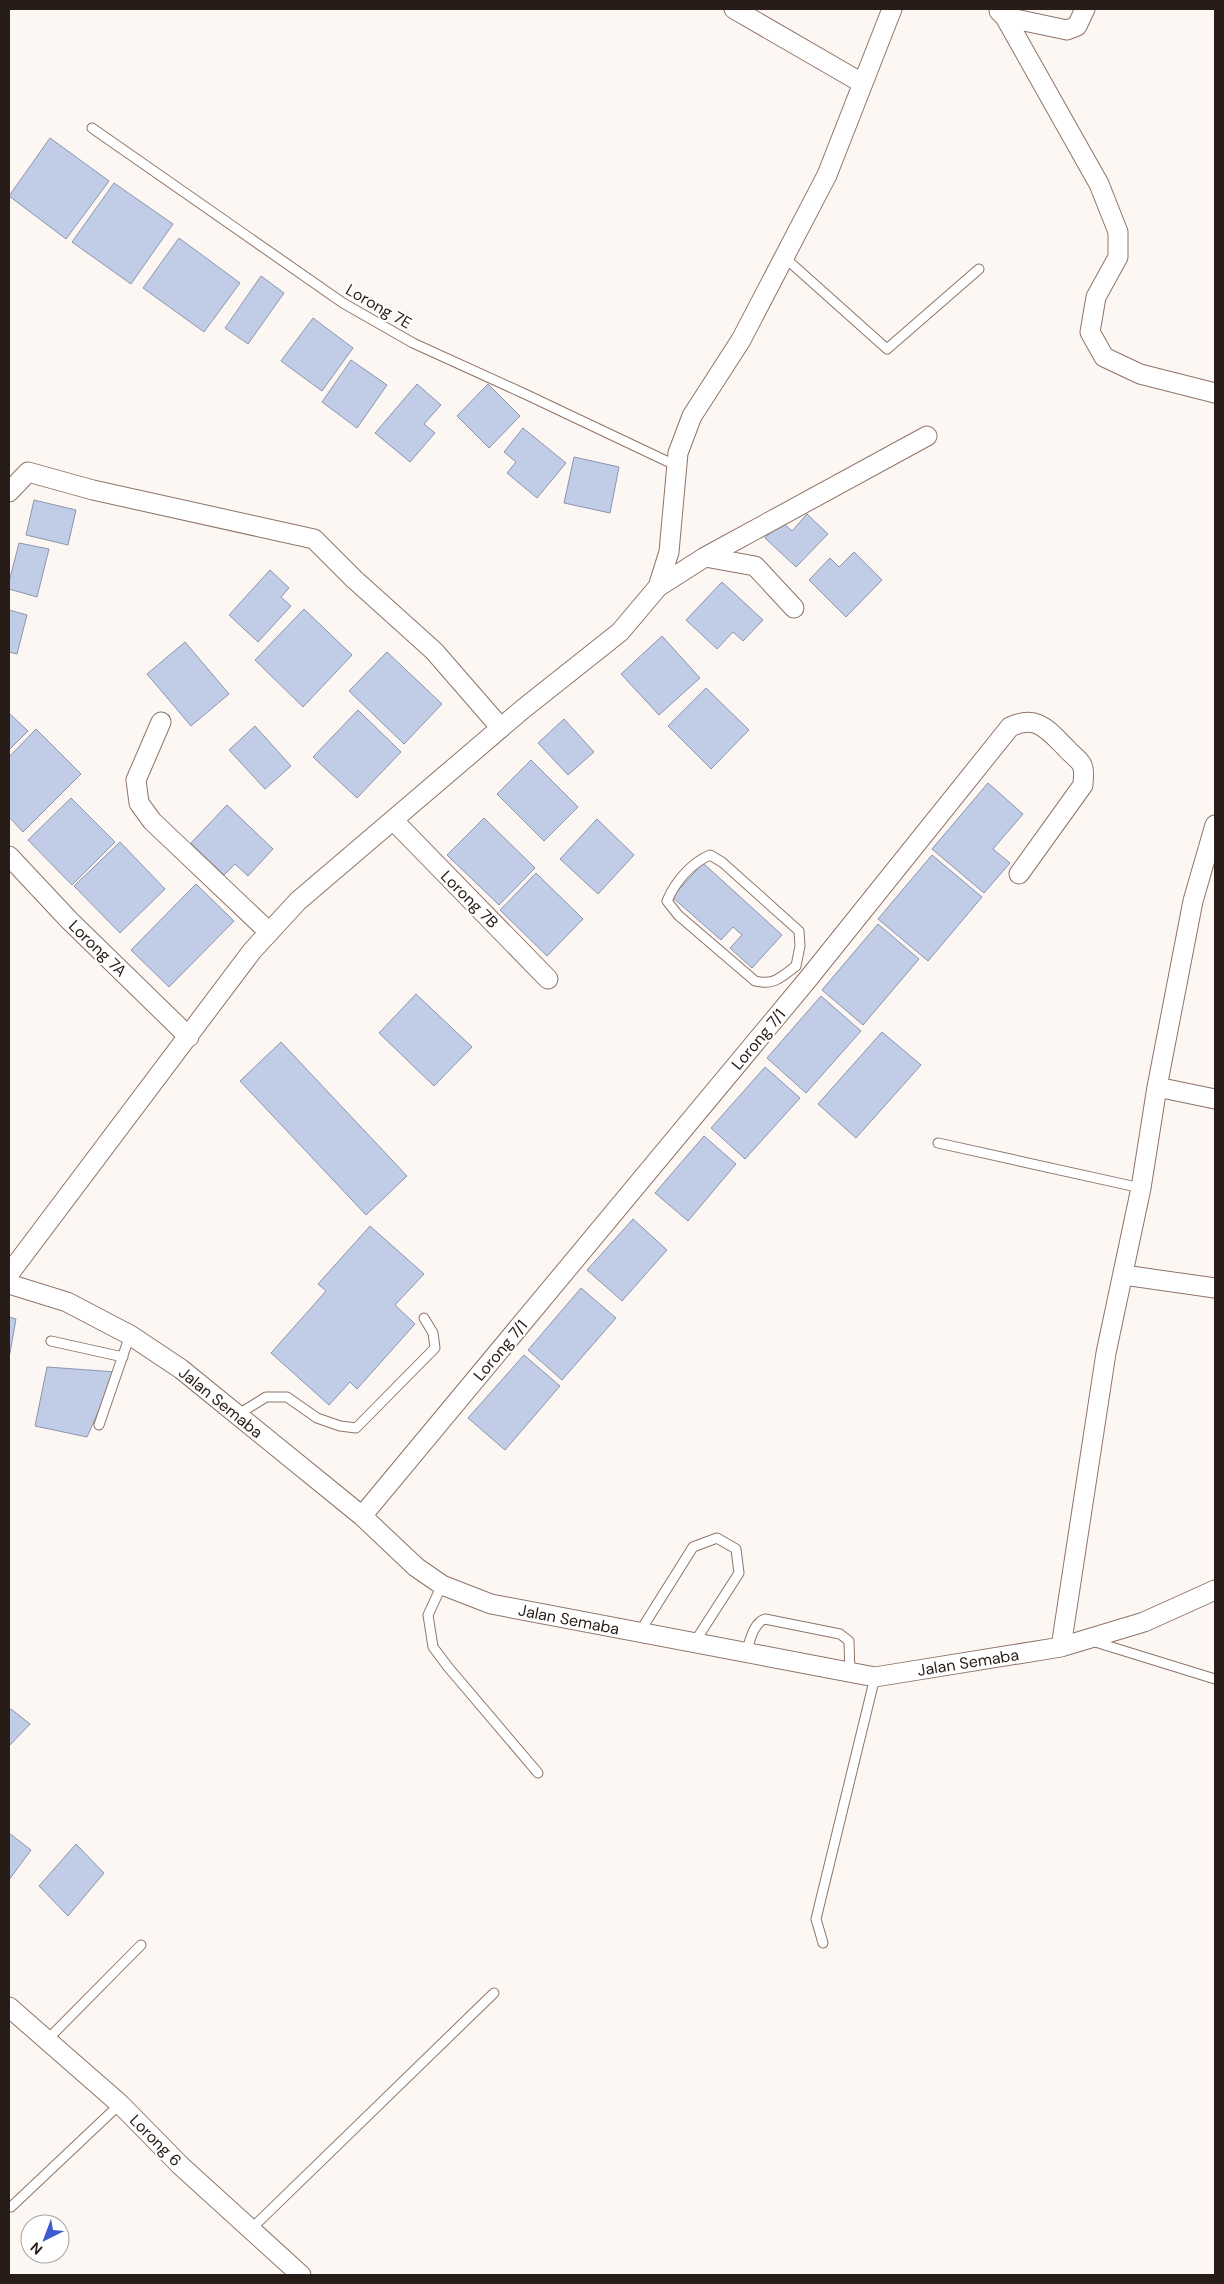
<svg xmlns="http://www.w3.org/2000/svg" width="1224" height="2284" font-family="'DM Sans',sans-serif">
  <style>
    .building { fill: #c1cce7; stroke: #8c95af }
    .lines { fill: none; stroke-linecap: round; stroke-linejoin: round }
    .service-casing { stroke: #8f7467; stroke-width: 11 }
    .minor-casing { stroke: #8f7467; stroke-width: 21 }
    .service { stroke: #fff; stroke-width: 9 }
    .minor { stroke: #fff; stroke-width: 19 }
    .labels { text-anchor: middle; stroke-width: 4; stroke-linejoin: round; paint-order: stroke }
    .street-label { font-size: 16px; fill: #271c17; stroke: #fff }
  </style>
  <rect width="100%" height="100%" fill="#fdf7f4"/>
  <!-- building -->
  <path class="building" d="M50,138L109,181L66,239L9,196Z
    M114,183L173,224L131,284L72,242Z
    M179,238L240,283L204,332L143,288Z
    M261,276L284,293L248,344L225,328Z
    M313,318L353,348L322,391L281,361Z
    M351,360L387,385L357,428L322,402Z
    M417,384L441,405L424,424L435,433L410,462L375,433Z
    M488,384L520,416L489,448L457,416Z
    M523,428L566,463L537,498L507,473L516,462L504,452Z
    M574,457L619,467L610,513L564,503Z
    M34,500L76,510L68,545L26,535Z
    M807,514L828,534L796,567L765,538L781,521L792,531Z
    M19,543L49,549L37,597L9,589V582Z
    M854,552L882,580L846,617L809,580L830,558L839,567Z
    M270,570L289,588L281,597L291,606L258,642L229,615Z
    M722,582L763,620L743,641L733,632L717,649L686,620Z
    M304,609L352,655L303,707L255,660Z
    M9,610L27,615L17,654L9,652Z
    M662,636L700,678L659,715L621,674Z
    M185,642L229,694L191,726L147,674Z
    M387,652L442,704L404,744L349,691Z
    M706,688L749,730L711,769L668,726Z
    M358,710L401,752L357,798L313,757Z
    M9,713L28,731L9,750Z
    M564,719L594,752L568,775L538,743Z
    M255,726L291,766L265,789L229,750Z
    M36,729L81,774L23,832L9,817V757Z
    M531,760L578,807L544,841L497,794Z
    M988,783L1023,814L993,849L1010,863L984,893L932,849Z
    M71,798L115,842L72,885L28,840Z
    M227,805L273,849L248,876L235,864L224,875L191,843Z
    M484,818L535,868L499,905L447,855Z
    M597,819L634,855L598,894L560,859Z
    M120,842L165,889L120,933L74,886Z
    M932,855L982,897L928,961L878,919Z
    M703,863L782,935L752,968L730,948L742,935L733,927L721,940L672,897Z
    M536,873L583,919L547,956L500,910Z
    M196,884L234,921L169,987L131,950Z
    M878,924L919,959L863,1025L822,990Z
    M416,994L472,1047L434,1086L379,1033Z
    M821,996L861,1031L806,1093L767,1058Z
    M882,1032L921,1065L856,1138L818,1104Z
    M281,1042L407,1176L366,1215L240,1081Z
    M765,1067L800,1098L745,1159L711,1128Z
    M704,1136L736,1164L688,1221L655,1193Z
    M633,1219L667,1250L622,1301L587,1270Z
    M370,1226L424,1274L395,1305L415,1324L357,1389L350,1382L329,1405L271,1353L326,1291L318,1284Z
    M581,1288L616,1318L562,1380L528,1350Z
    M9,1317L16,1319L9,1358Z
    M524,1355L560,1386L505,1450L468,1418Z
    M47,1367L116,1372L87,1437L35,1426Z
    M11,1709L30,1724L9,1746V1711Z
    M9,1833L31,1850L9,1880Z
    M76,1844L104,1873L68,1916L39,1886Z"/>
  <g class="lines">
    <defs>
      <path id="service" d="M92,128L343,303L413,343L525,394L677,466
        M784,257L887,349L979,269
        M710,855L722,862L799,931L800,946L796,966C781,977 774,986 755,981L678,915L667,901C675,882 691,863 710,855Z
        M938,1143L1141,1188
        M51,1341L123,1357
        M237,1415L266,1397H287L317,1418L340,1426L356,1428L435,1348L433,1333L424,1318
        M99,1425L130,1335
        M442,1585L428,1615L433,1647L448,1667L538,1773
        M639,1633L693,1547L717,1538L736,1549L739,1573L694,1643
        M1092,1641L1215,1679
        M746,1653C750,1641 753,1623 765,1619L840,1634L849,1641L850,1674
        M823,1943L816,1919L875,1677
        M46,2041L141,1945
        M11,2207L120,2104
        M250,2230L494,1993"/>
      <path id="minor" d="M734,9L862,83
        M999,11L1005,17L1067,30L1077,26L1085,9
        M1005,17L1099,184L1118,232V257L1096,297L1090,332L1104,357L1140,374L1215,393
        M9,492L28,472L93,490L314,539L354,579L434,651L501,728
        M705,557L755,566L794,608
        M658,587L705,557L927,436
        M161,722L136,780L139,803L152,821L269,932
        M393,820L548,979
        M9,856L69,920L189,1037
        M1157,1087L1215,1099
        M9,1274L252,951L298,901L523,709L620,632L658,587L669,552L678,453L692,416L741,340L827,175L892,9
        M1124,1275L1215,1288
        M9,1284L67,1302L130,1335L181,1369L362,1516L416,1567L442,1585L491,1604L875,1677L1061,1647L1144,1622L1215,1590
        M362,1516L808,979L1010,727C1037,714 1048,730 1066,748C1070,753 1079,759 1082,765C1085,771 1083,779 1083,785L1019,874
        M1061,1647L1106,1353L1141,1188L1157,1087L1193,901L1215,825
        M9,2007L120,2104L181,2166L301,2275"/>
    </defs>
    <!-- service casing -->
    <use href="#service" class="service-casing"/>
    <!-- minor casing -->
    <use href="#minor" class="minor-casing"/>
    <!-- service -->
    <use href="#service" class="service"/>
    <!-- minor -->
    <use href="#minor" class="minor"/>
  </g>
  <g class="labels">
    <!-- street labels -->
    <g class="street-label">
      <text transform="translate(379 306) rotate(30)" y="6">Lorong 7E</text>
      <text transform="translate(470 899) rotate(45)" y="6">Lorong 7B</text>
      <text transform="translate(98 948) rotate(44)" y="6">Lorong 7A</text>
      <text transform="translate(758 1039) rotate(-50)" y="6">Lorong 7/1</text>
      <text transform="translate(500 1350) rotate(-50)" y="6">Lorong 7/1</text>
      <text transform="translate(221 1402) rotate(39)" y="6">Jalan Semaba</text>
      <text transform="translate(569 1619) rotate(11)" y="6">Jalan Semaba</text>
      <text transform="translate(968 1662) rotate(-9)" y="6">Jalan Semaba</text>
      <text transform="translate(156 2140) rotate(45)" y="6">Lorong 6</text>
    </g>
  </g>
  <!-- border -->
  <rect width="1224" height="2284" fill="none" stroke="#271c17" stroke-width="20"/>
  <!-- north arrow -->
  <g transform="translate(45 2239) rotate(222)"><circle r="24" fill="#ffffff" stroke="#a9a4a2"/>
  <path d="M0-4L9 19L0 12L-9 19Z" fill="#3f5bce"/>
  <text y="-8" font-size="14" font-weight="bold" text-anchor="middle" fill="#271c17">N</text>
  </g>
</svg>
